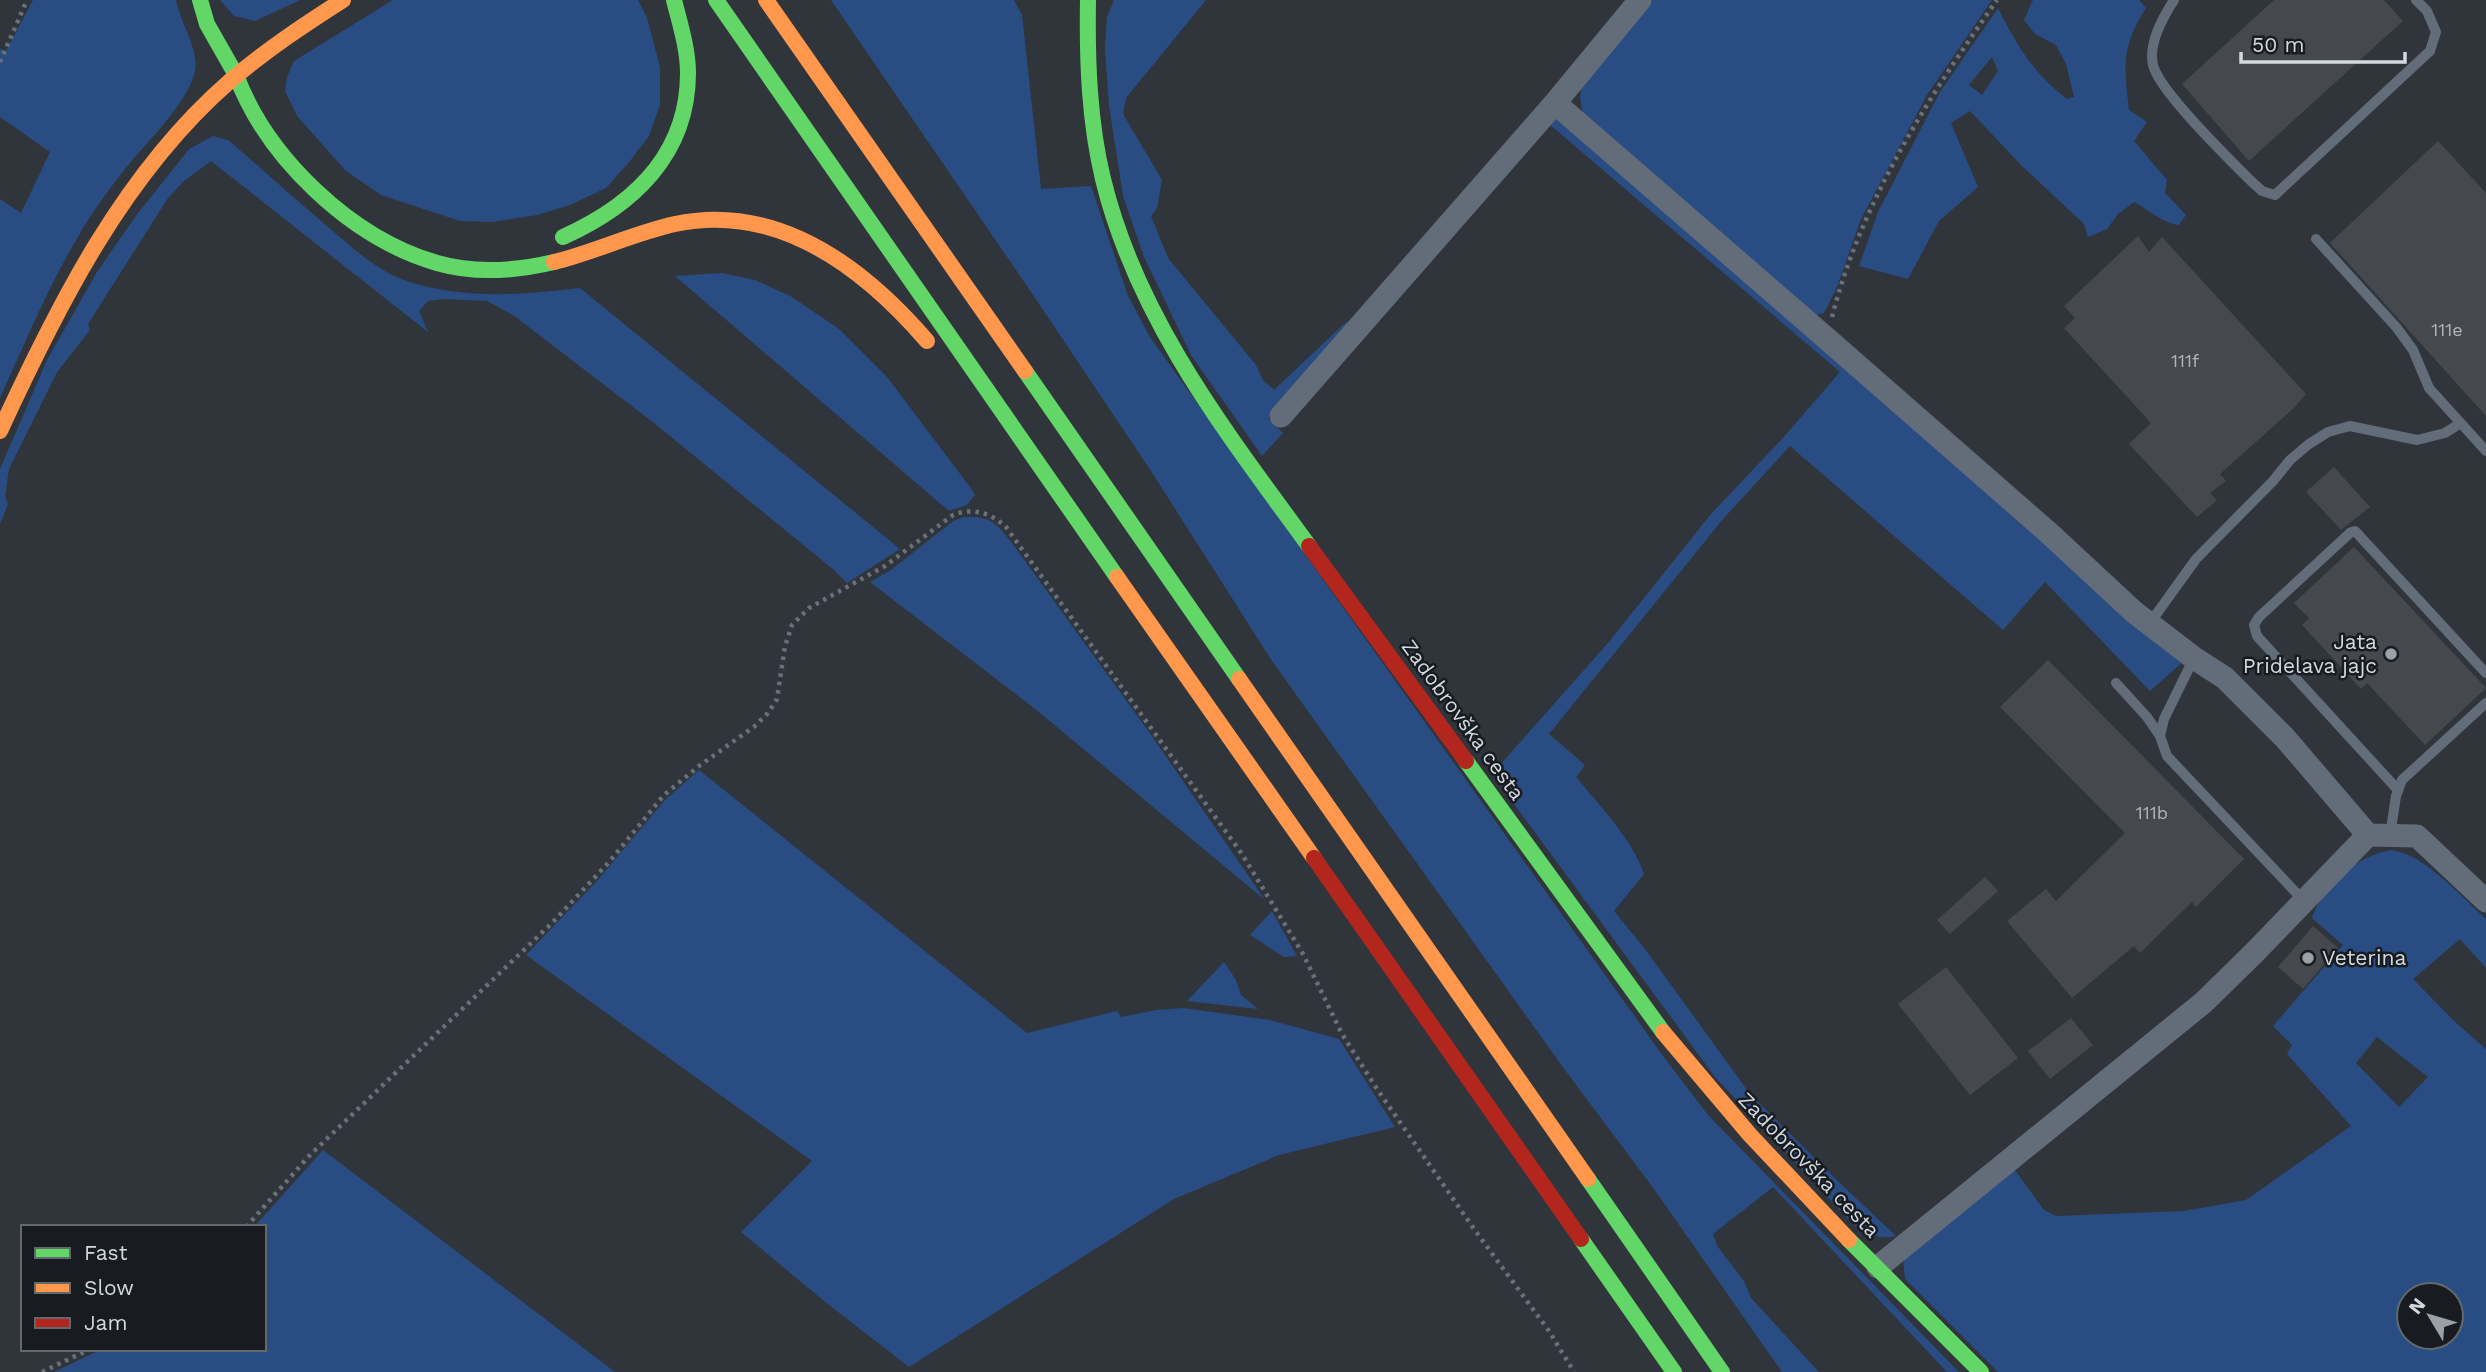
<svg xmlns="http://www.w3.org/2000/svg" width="2486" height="1372" font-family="'Work Sans',sans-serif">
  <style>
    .green { fill: #294d83; fill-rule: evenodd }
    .building { fill: #45494e }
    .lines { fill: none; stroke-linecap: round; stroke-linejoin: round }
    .path { stroke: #697079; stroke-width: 4.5; stroke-dasharray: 3.5 5; stroke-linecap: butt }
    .lane { stroke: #636c79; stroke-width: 10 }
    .street { stroke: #636c79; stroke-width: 23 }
    .fast { stroke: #63d668; stroke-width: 16 }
    .slow { stroke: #ff974d; stroke-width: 16 }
    .jam { stroke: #b3261e; stroke-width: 16 }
    .poi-dot { fill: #9aa0a7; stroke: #181c21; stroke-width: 2.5 }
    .labels { text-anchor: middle; stroke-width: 5; stroke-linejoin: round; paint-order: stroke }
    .number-label { font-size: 18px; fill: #b0b5bc }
    .poi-label { font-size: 21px; fill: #d3d9e0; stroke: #181c21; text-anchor: end }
    .street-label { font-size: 21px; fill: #d3d9e0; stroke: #181c21 }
  </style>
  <rect width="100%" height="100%" fill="#30353c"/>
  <!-- green -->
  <path class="green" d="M33,0H176C180,22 199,49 195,71C188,105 139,149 118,178C104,196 90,216 79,235C48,287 25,343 0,398V199L21,213L50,152L0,117V49L6,51Z
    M220,0H300L255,21L234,16Z
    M393,0H638L647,18L660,67V105L649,136L630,161L606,188L570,205L537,215L492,222L460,221L381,195L346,171L297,116L285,91L287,77L294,61Z
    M831,0H1014L1022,15L1041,189L1091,186L1128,296L1150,337L1663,1056L1708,1115L1959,1372H1947L1773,1187L1713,1234L1718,1247L1744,1281L1751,1298L1819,1372H1782L1654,1189L1565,1070L1272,661L1151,471L1029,289Z
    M1114,0H1206L1126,98L1123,114L1162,180L1157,208L1151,216L1168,258L1256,365L1263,380L1274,390L1346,322L1351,325L1268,418L1283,433L1262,456L1191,355L1144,257L1123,196L1109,105L1105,48L1107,17Z
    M1650,0H1992L1927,95L1861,219L1837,287L1824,313L1815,315L1583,114L1580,98L1581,87Z
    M2033,0H2139L2146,8C2121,48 2124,65 2129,110L2147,122L2134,141L2167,180L2165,193L2186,215L2179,225C2164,224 2148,209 2134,202L2118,214L2107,229L2088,237L2084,224L2022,166L1970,111L1951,123L1978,187L1939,221L1908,279L1859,266L1878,212L1940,92L1998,8C2018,47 2032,72 2067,99L2074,97L2066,64L2056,45L2035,34L2024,20ZM1992,57L1998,71L1982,95L1969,85Z
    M1559,117L2185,660L2150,691L2045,582L2003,630L1790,446L1723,519L1549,734L1585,765L1576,777C1599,805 1633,840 1644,874L1614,911L1645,949L1750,1094L1845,1188L1896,1236C1879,1240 1868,1234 1854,1225L1715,1077L1492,774L1608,643L1711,514L1782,439L1840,372L1549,124Z
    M213,136L228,140C263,170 298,202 334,232C354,249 378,271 404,280C461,300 522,295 580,288L900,549L847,583L834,570L654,423L513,315L487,301L443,299L428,301L419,311L428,332L211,161L184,181L168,198L88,324L90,330L57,372L9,469L5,496L8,504L0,524V469L47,360L97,272L135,217L189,149Z
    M722,273L755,280L792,297L839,329L887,377L970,487L975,495L967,505L949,511L675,276Z
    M964,517C992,516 996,523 1012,543L1154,739L1265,900L1034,708L870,582L891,570L953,521Z
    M699,770L1027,1033L1117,1011L1121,1017L1157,1010L1183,1008L1270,1020L1339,1039L1395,1127L1279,1155L1174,1199L909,1367L824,1301L741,1232L812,1161L526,955L597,881L665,800Z
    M2392,850C2427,856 2460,896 2486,919V968L2460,939L2413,979L2454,1021L2486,1049V1372H1998L1905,1279L1903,1258L2014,1169L2044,1210L2056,1216L2184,1211L2246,1200L2351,1126L2287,1054L2292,1045L2273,1026L2343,945L2312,918C2323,885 2358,855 2392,850ZM2377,1037L2428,1077L2399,1107L2356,1063ZM2409,1295H2451V1337H2409Z
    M1272,911L1297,956L1284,957L1250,935Z
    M1224,962L1236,980L1241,995L1258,1009L1187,1001Z
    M323,1150L615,1372H54L102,1349H264V1227H254Z"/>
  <!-- building -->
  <path class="building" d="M2274,0H2384L2403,21L2249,161L2182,84Z
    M2438,141L2486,193V416L2330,243Z
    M2138,236L2149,252L2162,237L2306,394L2294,408L2220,474L2226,481L2210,493L2217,500L2197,517L2129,444L2151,423L2064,328L2075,318L2064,306Z
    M2334,467L2370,507L2341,530L2306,492Z
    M2354,547L2486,688L2425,745L2367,683L2361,689L2302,625L2309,618L2294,603Z
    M2048,660L2244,859L2196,907L2192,902L2140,953L2134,946L2072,998L2007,921L2046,889L2056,901L2125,833L2000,707Z
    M1985,877L1998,891L1950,934L1937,920Z
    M2313,926L2338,948L2303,989L2278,967Z
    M1946,967L2018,1058L1970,1095L1898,1004Z
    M2071,1018L2093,1045L2050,1079L2028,1051Z"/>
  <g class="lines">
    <!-- path -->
    <path class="path" d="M0,62L27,0
      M1832,317C1862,200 1928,98 1997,0
      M246,1227L310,1155L553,922L610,861L664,795L699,766L755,726L768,713L777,699L785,646L792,625L809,608L885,566L953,515C973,507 991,513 1006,527L1242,854L1303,954L1342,1034L1377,1089L1474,1229L1549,1331L1574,1372
      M42,1372L90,1349"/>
    <!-- lane -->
    <path class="lane" d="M2174,0C2163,17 2148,44 2153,65C2159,91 2229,159 2250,180L2262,191L2275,195L2430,51L2436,32L2427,11L2416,0
      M2316,239L2397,328L2413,350L2429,388L2486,451
      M2150,623L2196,559L2273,481L2290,460L2309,444L2328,432L2350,426L2417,440L2445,433L2459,424
      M2194,658L2164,719L2160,736L2167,756L2304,901
      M2116,683L2147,717L2160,736
      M2398,790L2257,636L2254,625L2259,617L2351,532L2355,531L2486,673
      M2390,836L2396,796L2402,780L2486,703"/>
    <!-- street -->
    <path class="street" d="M1555,103L1826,338L2050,534L2134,612L2194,658L2225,678L2285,738L2368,835
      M1281,416L1555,103L1640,0
      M1878,1267L2204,1002L2255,952L2368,835L2417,836L2486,901"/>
    <!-- fast -->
    <path class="fast" d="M200,0L207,24L236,75
      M716,0L1117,577
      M1088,0C1087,60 1089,121 1103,179C1137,319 1226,432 1309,546
      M236,75C267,158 351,238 437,263C475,274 516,271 554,262
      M563,237C632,206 688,155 688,73C688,49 680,24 674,0
      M1025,371L1239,679
      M1466,761L1663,1032
      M1588,1179L1722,1372
      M1581,1239L1674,1372
      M1849,1240L1981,1372"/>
    <!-- slow -->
    <path class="slow" d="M766,0L1025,371
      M554,262C595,252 634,233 675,224C778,202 864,268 927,341
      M0,431C58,305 124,173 230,81C266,50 304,25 343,0
      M1117,577L1314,858
      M1239,679L1588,1179
      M1663,1032L1750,1135L1849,1240"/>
    <!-- jam -->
    <path class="jam" d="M1309,546L1466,761
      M1314,858L1581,1239"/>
  </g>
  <!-- markers -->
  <g class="poi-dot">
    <circle cx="2391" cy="654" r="7"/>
    <circle cx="2308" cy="958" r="7"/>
  </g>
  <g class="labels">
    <!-- number labels -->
    <g class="number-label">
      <text x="2447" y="336">111e</text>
      <text x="2185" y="367">111f</text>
      <text x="2152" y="819">111b</text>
    </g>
    <!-- poi labels -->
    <g class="poi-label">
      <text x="2377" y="649">Jata<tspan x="2377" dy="24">Pridelava jajc</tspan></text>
      <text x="2322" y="965" text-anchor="start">Veterina</text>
    </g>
    <!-- street labels -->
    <g class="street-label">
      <text transform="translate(1463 720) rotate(54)" y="7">Zadobrovška cesta</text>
      <text transform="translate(1809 1165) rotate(46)" y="7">Zadobrovška cesta</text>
    </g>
  </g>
  <!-- legend -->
  <rect x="21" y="1225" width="245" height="126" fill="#181c21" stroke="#63686d" stroke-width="2"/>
  <rect x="35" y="1248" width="35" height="10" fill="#63d668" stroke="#63686d" stroke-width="2"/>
  <text x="84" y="1260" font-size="21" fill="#d3d9e0">Fast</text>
  <rect x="35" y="1283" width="35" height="10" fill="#ff974d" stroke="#63686d" stroke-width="2"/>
  <text x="84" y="1295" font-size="21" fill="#d3d9e0">Slow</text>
  <rect x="35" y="1318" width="35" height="10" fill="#b3261e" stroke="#63686d" stroke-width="2"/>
  <text x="84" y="1330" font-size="21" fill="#d3d9e0">Jam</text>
  <!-- north arrow -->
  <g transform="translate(2430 1316) rotate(308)"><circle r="33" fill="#181c21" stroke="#63686d" stroke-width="2"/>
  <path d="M0-5L12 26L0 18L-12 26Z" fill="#9aa0a7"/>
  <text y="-10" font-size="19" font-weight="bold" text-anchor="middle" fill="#d3d9e0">N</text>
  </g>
  <!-- scale -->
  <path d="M2241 52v10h164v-10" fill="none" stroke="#d3d9e0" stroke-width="3.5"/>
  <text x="2252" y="52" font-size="21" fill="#d3d9e0" stroke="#181c21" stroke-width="5" paint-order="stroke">50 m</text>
</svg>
